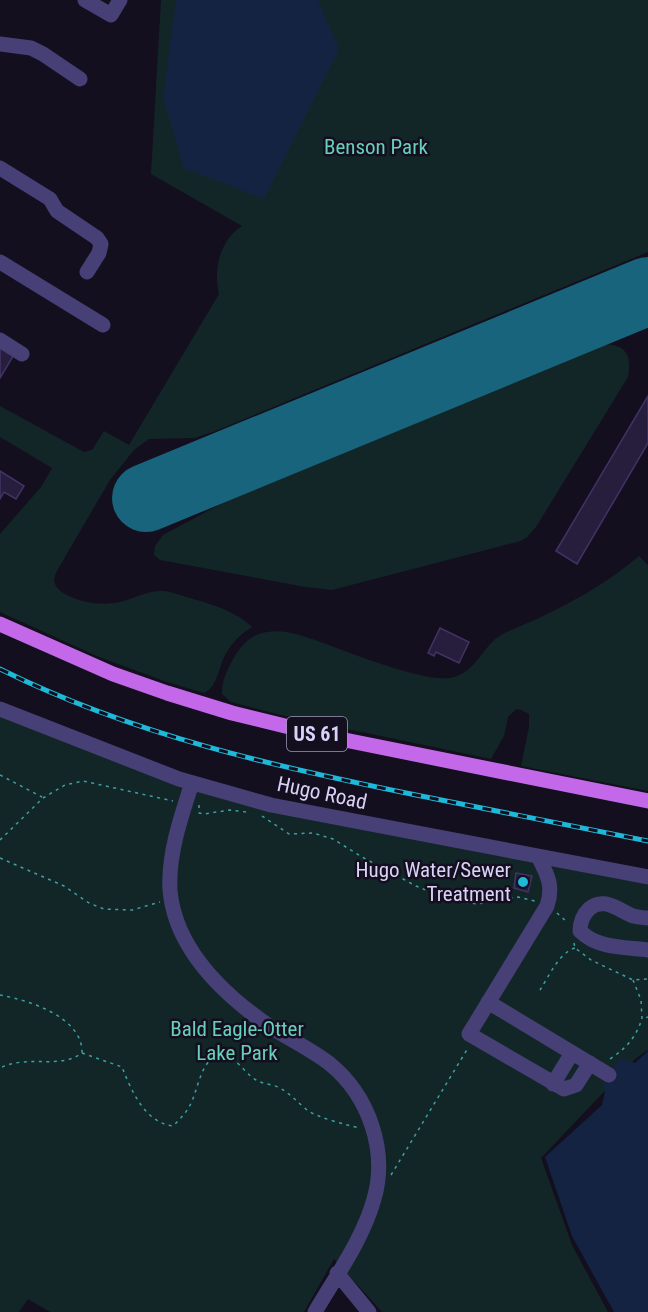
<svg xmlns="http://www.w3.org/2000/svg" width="648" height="1312" font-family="'Roboto Condensed',sans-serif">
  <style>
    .green { fill: #132627 }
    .water { fill: #152342 }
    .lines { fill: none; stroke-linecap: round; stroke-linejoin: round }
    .runway { stroke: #18647c; stroke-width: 68 }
    .building { fill: #261e3c; stroke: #413365; stroke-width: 1.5 }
    .path { stroke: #3da0a2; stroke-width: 1.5; stroke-dasharray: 3 4.5; stroke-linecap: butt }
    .minor { stroke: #474077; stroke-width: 15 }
    .major { stroke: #c468ea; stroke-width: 15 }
    .rail-casing { stroke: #1eb8d9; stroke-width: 5 }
    .rail { stroke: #130f1e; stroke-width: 3; stroke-dasharray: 9; stroke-linecap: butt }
    .poi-dot { fill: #1eb8d9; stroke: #130f1e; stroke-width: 2 }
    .labels { text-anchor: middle; stroke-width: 5; stroke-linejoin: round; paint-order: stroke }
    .shield { fill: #130f1e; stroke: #9e98b7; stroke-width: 1.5 }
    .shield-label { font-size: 20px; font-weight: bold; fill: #dad2f9 }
    .park-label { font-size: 21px; fill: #68cfbd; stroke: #130f1e }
    .street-label { font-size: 21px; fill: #dad2f9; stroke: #130f1e }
    .poi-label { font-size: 21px; fill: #dad2f9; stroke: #130f1e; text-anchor: end }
  </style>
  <rect width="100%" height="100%" fill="#130f1e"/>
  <!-- green -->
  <path class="green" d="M161,0H648V252L213,432L194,438L149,439L134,450L110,480L58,569C53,578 52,585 62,592C78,603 105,607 124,601C136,597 150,590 164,591C173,592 182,596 190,598C213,605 234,610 252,627C240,634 232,643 225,655C219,666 217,688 204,693L167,682L99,657L0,612V534L41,487L52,468L0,437V406L84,452L92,450L104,431L129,445L219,294C213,269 220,240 242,226L151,174Z
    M601,345C626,343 632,355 628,377L536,527L527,537L521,541L332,590L306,587L160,560L154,555L155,546L163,535L234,497Z
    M639,556L648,565V791L521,766L529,727V714L521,710L516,709L508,717L504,736L491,759L285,716L231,702L222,694C221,681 229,666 235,656C243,643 252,634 267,632C284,629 300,635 315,640C346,651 421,682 450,678C477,673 481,647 501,635C516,627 532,622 547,614C580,598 611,580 639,556Z
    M0,709L179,779L648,877V1050L636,1058L541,1158L572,1245L608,1312H382L334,1259L304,1312H50L28,1299L19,1312H0Z"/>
  <!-- water -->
  <path class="water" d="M176,0H318L339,49L264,199L184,168L163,98Z
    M648,1051V1312H614L572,1236L545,1157L602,1105L605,1091L603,1084L620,1058L635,1063Z"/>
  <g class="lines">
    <!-- runway -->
    <path class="runway" d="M146,498L648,291"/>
  </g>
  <!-- building -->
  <path class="building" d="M0,343L15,353L0,378Z
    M648,396V443L577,564L556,551Z
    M0,471L24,486L16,499L4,492L0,499Z
    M440,628L469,642L459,663L436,652L434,656L428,653Z
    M516,873L532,876L528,892L514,888Z"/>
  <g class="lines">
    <!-- path -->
    <path class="path" d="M0,775L42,797
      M199,805V813L204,814L230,810L246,812
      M262,816L289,834L313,833L333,839L362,857L416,886L450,900L477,904L518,897L535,901
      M0,840L43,798L65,785L83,781L173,801
      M0,858L64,886L89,903L104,909L132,910L160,902
      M557,913L567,922
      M574,943L575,948L591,960L633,980L648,979
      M633,980L641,1000L642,1019L648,1017
      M540,990C549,976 559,953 575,948
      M0,995C28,1000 83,1017 82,1053C59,1070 28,1054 0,1068
      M82,1053L122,1067C131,1090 145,1123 173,1126C181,1118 188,1111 192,1101C198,1087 200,1070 211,1059C228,1043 244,1074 256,1080C263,1084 271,1084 278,1087C290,1093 297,1102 307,1110C318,1118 347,1125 360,1128
      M610,1059C626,1048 635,1039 642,1019
      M391,1175L468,1048"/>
    <!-- minor -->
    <path class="minor" d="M85,0L111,15L120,0
      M0,44L31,48L43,54L80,79
      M0,168L50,199L57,211L97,238L101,244L99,253L87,272
      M0,262L103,325
      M0,340L22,354
      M0,709L179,779L271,805L648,877
      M192,783C181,817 168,854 170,890C175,950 225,996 272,1028C291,1040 312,1050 330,1064C369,1096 388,1151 374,1199C363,1239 336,1276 315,1312
      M538,856C547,874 554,886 547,906L469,1034L564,1089L576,1085L590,1063
      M648,918C643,918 638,917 633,916C618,910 604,896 589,909C582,916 580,923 580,931C598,949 625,947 648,950
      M488,1002L609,1075
      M553,1084L572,1053
      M337,1273L369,1312"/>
    <!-- major -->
    <path class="major" d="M0,624L113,674L167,693L232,713L330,737L648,801"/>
    <defs>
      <path id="rail" d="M0,669C133,735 276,767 421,796C496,811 572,826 648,841"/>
    </defs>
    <!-- rail casing -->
    <use href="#rail" class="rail-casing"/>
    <!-- rail -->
    <use href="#rail" class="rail"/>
  </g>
  <!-- markers -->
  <circle class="poi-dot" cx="523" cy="882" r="6"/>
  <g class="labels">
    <!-- shield labels -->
    <rect class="shield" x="287" y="717" width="60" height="34" rx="4.5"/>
    <g class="shield-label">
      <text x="317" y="741">US 61</text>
    </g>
    <!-- park labels -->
    <g class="park-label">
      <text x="376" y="154">Benson Park</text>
      <text x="237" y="1036">Bald Eagle-Otter<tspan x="237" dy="24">Lake Park</tspan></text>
    </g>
    <!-- street labels -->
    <g class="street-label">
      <text transform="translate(322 793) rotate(12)" y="7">Hugo Road</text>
    </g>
    <!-- poi labels -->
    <g class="poi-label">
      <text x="511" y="877">Hugo Water/Sewer<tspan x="511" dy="24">Treatment</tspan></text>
    </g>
  </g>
</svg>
